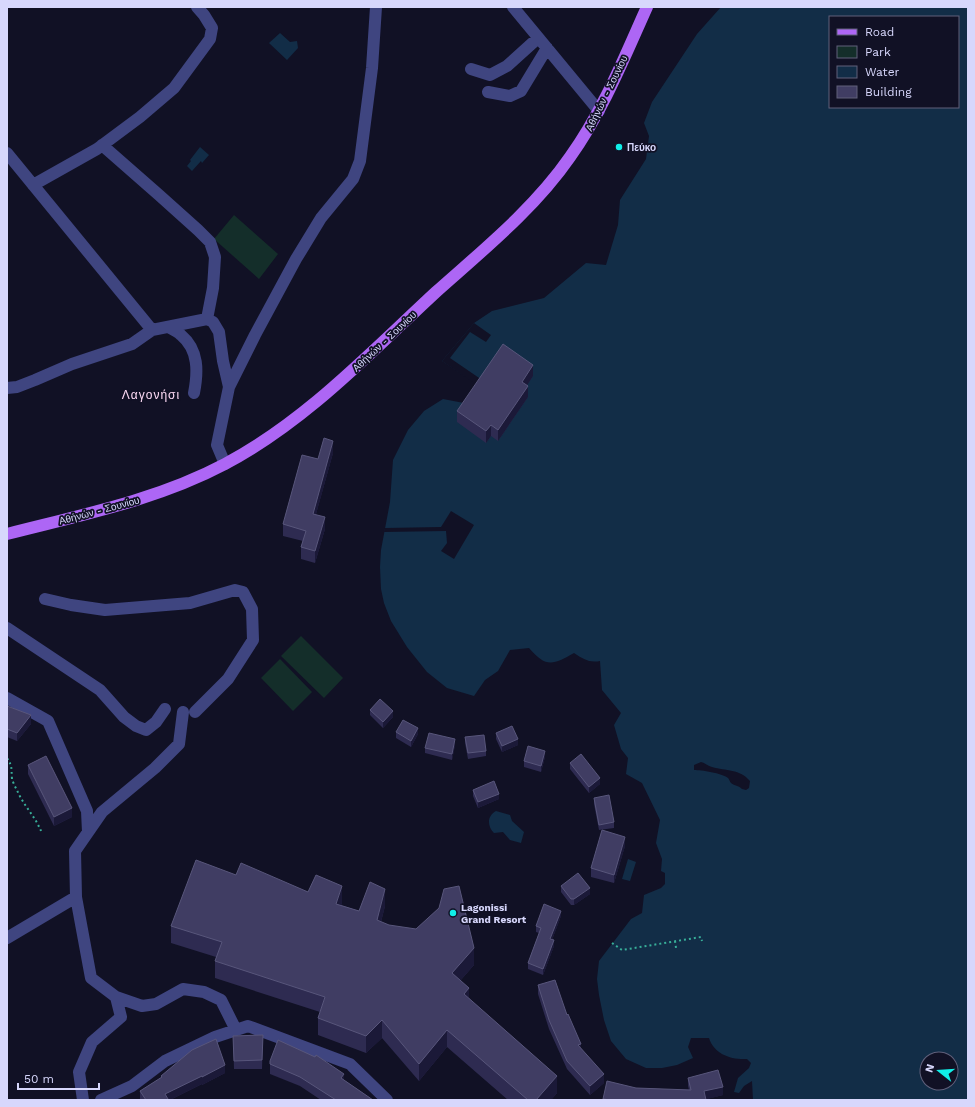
<svg xmlns="http://www.w3.org/2000/svg" width="975" height="1107" font-family="'Work Sans',sans-serif">
  <style>
    .green { fill: #142e2a }
    .water { fill: #122d47; fill-rule: evenodd }
    .pier { fill: #111125 }
    .lines { fill: none; stroke-linecap: round; stroke-linejoin: round }
    .path { stroke: #38af99; stroke-width: 2; stroke-dasharray: 2 3; stroke-linecap: butt }
    .minor { stroke: #3f4580; stroke-width: 12 }
    .major { stroke: #ad66f5; stroke-width: 12 }
    .wall { fill: #2e2b51 }
    .shaded-wall { fill: #1b1938 }
    .building { fill: #403d63; stroke: #58567b }
    .poi-dot { fill: #10efe9; stroke: #111125; stroke-width: 1.5 }
    .labels { text-anchor: middle; stroke-width: 3.5; stroke-linejoin: round; paint-order: stroke }
    .street-label { font-size: 10px; fill: #d7d7fc; stroke: #111125 }
    .poi-label { font-size: 10px; font-weight: bold; fill: #d7d7fc; stroke: #111125; text-anchor: start }
    .quarter-label { font-size: 12px; letter-spacing: 1px; fill: #fcd9f4; stroke: #111125 }
  </style>
  <rect width="100%" height="100%" fill="#111125"/>
  <!-- green -->
  <path class="green" d="M234,215L278,254L259,279L214,239Z
    M301,636L343,678L324,698L281,656Z
    M280,659L312,692L293,711L261,678Z"/>
  <!-- water -->
  <path class="water" d="M721,7H968V1100H753L752,1081L744,1086L739,1093L734,1092L738,1078L749,1068L751,1063L747,1059C731,1060 714,1054 709,1038H691L688,1047L693,1058L677,1065L662,1068H646L626,1059L611,1041L604,1020L599,995L597,979L599,961L631,919L642,913L644,895L661,888L665,884V873L661,871L662,859L656,843L660,820L642,783L626,774L628,758L621,749L614,725L621,713L602,690L600,661C589,663 583,659 574,653C553,665 546,668 529,648L510,650L498,671L485,680L474,696L447,688L427,672L407,647L391,621L384,603L381,589L380,567L381,550L390,502L393,460L408,430L424,411L443,399L469,404L481,387L442,361L474,323L492,311L544,298L586,263L606,265L618,225L620,200L646,159L649,136L644,123L652,102L697,34ZM830,17H958V107H830ZM701,762C705,763 708,766 712,767C726,771 740,769 750,781L749,788L746,790L742,789C738,785 735,786 731,783C730,782 729,779 728,778C722,773 701,770 694,770V765ZM927,1059H951V1083H927Z
    M280,33L290,42L297,41L298,48L287,60L269,43Z
    M200,147L209,155L202,163L201,161L192,171L187,166L191,161L190,160Z
    M496,811L510,815L512,821L524,832L521,843L510,840L503,832L494,833C487,826 487,816 496,811Z
    M628,859L636,862L630,881L622,879Z"/>
  <!-- pier -->
  <path class="pier" d="M474,323L491,335L486,342L470,332L450,358L485,382L481,388L442,361Z
    M451,511L474,525L454,559L441,551L447,543L446,531L384,532L385,528L441,527Z"/>
  <g class="lines">
    <!-- path -->
    <path class="path" d="M7,758C13,767 11,769 12,779C13,782 15,787 17,790C23,805 35,816 41,831
      M675,941L676,948
      M612,943L622,950L701,937L702,941"/>
    <!-- minor -->
    <path class="minor" d="M513,7L599,111
      M471,69L490,75L507,66L538,38
      M488,92L510,96L521,91L547,48
      M102,145L159,195L198,230L210,242L215,257L213,288L207,319
      M7,153L152,330L132,344L72,364L35,380L17,387L7,388
      M33,185L97,149L140,117L174,88L210,39L212,28L204,15L197,7
      M168,327C172,329 178,332 181,335C199,350 198,372 194,393
      M152,330L207,319L213,322L219,332L223,361L229,387L217,445L225,464
      M229,387L255,335L296,259L321,218L353,179L360,161L372,68L376,7
      M45,599L71,605L105,610L190,603L235,590L243,592L252,609L253,640L228,679L195,712
      M7,628L100,690L124,717L136,726L146,730L156,722L165,709
      M7,698L48,721L87,811L88,832
      M7,938L76,897
      M116,997L142,1006L156,1004L183,989L204,992L221,1000L236,1030
      M83,1100L79,1072L92,1042L121,1017L116,997L91,978L76,897L75,851L102,812L155,768L179,744L183,712
      M101,1100L132,1086L165,1061L215,1037L248,1026L350,1064L387,1100"/>
    <!-- major -->
    <path class="major" d="M7,534C81,515 157,500 225,464C305,422 370,353 436,292C483,250 534,209 570,157C603,111 624,58 647,7"/>
  </g>
  <!-- wall -->
  <path class="wall" d="M533,376L527,385L528,397L498,441L491,436L486,443L457,422V411Z
    M333,453L316,514L325,529L315,563L301,559V547L303,541L283,536V524Z
    M7,706L31,724L17,741L7,737Z
    M370,710L393,717L383,728L370,715Z
    M396,732L418,734L411,747L396,738Z
    M496,733L518,745L502,752L496,739Z
    M465,737L486,751V756L468,759L465,743Z
    M455,745L452,760L425,753V748Z
    M545,757L541,772L524,767V761Z
    M570,763L600,784L589,793L570,769Z
    M28,765L72,817L54,826L28,774Z
    M473,790L499,799L478,808L473,796Z
    M594,798L614,822V828L599,830L594,804Z
    M625,846L614,883L591,877V868Z
    M236,875L308,892L342,903L341,905L359,911L385,906L381,922L474,965L460,981L469,998L557,1093L551,1100H508L447,1047L419,1081L382,1038L366,1053L318,1035V1018L320,1012L215,978V961L216,957L171,943V926Z
    M561,886L590,894L574,905H571L561,892Z
    M561,916L552,940L554,946L543,975L528,969V963L539,933L536,932V926Z
    M538,985L567,1015L581,1049L604,1083L590,1095L567,1069L549,1029L538,994Z
    M263,1035L262,1069H234L233,1036Z
    M270,1061L344,1080L373,1100H321L300,1086L270,1074Z
    M225,1073L202,1085V1084L170,1100H141L140,1099V1091L161,1078V1076Z
    M688,1078L723,1095L706,1099V1100H603V1099L636,1088L689,1090L688,1086Z"/>
  <!-- shaded-wall -->
  <path class="shaded-wall" d="M533,365V376L522,393V382Z
    M528,386V397L498,441V430Z
    M491,425V436L486,443V431Z
    M333,441V453L313,525V514Z
    M325,517V529L315,563V551Z
    M393,711V717L383,728V722Z
    M31,715V724L17,741V733Z
    M418,728V734L411,747V741Z
    M455,739V745L452,760V754Z
    M518,739V745L502,752V746Z
    M545,751V757L541,772V766Z
    M600,778V784L589,793V787Z
    M499,794V799L478,808V802Z
    M72,808V817L54,826V817Z
    M625,837V846L614,883V875Z
    M342,886V903L336,921V904Z
    M590,888V894L574,905V899Z
    M385,889V906L377,937V920Z
    M561,911V916L550,945V939Z
    M554,940V946L543,975V969Z
    M474,948V965L452,990V973Z
    M469,988V1005L464,994Z
    M382,1020V1038L366,1053V1036Z
    M447,1030V1047L419,1081V1064Z
    M581,1044V1052L578,1045Z
    M225,1065V1073L202,1085V1077Z
    M344,1074V1083L341,1078Z
    M604,1074V1083L590,1095V1086Z
    M202,1076V1084L170,1100H165V1094Z
    M557,1076V1093L551,1100H536Z
    M723,1087V1095L704,1100V1091Z"/>
  <!-- building -->
  <path class="building" d="M503,344L533,365L522,382L528,386L498,430L491,425L486,431L457,411Z
    M324,438L333,441L313,514L325,517L315,551L301,547L306,531L283,524L302,455L318,459Z
    M380,699L393,711L383,722L370,710Z
    M7,706L31,715L17,733L7,729Z
    M403,720L418,728L411,741L396,732Z
    M512,726L518,739L502,746L496,733Z
    M429,733L455,739L452,754L425,748Z
    M484,735L486,751L468,753L465,737Z
    M528,746L545,751L541,766L524,761Z
    M581,754L600,778L589,787L570,763Z
    M46,756L72,808L54,817L28,765Z
    M494,781L499,794L478,802L473,790Z
    M609,795L614,822L599,825L594,798Z
    M602,830L625,837L614,875L591,868Z
    M196,860L236,875L241,863L308,892L316,875L342,886L336,904L359,911L370,882L385,889L377,920L389,925L416,929L439,908L444,889L459,886L474,948L452,973L469,988L464,994L557,1076L536,1100H528L447,1030L419,1064L382,1020L366,1036L318,1018L325,997L215,961L222,942L171,926Z
    M578,873L590,888L574,899H571L561,886Z
    M544,904L561,911L550,939L554,940L543,969L528,963L541,928L536,926Z
    M555,980L567,1015L568,1014L581,1044L578,1045L604,1074L590,1086L567,1061L549,1020L538,985Z
    M263,1035L262,1060L234,1061L233,1036Z
    M216,1039L225,1065L202,1077V1076L165,1094L168,1099L167,1100H146L140,1091L162,1077L161,1076L192,1050Z
    M278,1040L315,1057L316,1055L344,1074L341,1078L373,1100H336L300,1077L270,1064V1061Z
    M718,1070L723,1087L704,1091L706,1100H610L603,1099L607,1081L636,1088L691,1090L688,1078Z"/>
  <!-- markers -->
  <g class="poi-dot">
    <circle cx="619" cy="147" r="4"/>
    <circle cx="453" cy="913" r="4"/>
  </g>
  <g class="labels">
    <!-- street labels -->
    <g class="street-label">
      <text transform="translate(606 93) rotate(-64)" y="4">Αθήνών - Σουνίου</text>
      <text transform="translate(384 341) rotate(-43)" y="4">Αθήνών - Σουνίου</text>
      <text transform="translate(99 510) rotate(-15)" y="4">Αθήνών - Σουνίου</text>
    </g>
    <!-- poi labels -->
    <g class="poi-label">
      <text x="627" y="151">Πεύκο</text>
      <text x="461" y="911">Lagonissi<tspan x="461" dy="12">Grand Resort</tspan></text>
    </g>
    <!-- quarter labels -->
    <g class="quarter-label">
      <text x="151" y="399">Λαγονήσι</text>
    </g>
  </g>
  <!-- border -->
  <rect width="975" height="1107" fill="none" stroke="#d7d7fc" stroke-width="16"/>
  <!-- legend -->
  <rect x="829" y="16" width="130" height="92" fill="#111125" stroke="#60607b"/>
  <rect x="837" y="29" width="20" height="6" fill="#ad66f5" stroke="#60607b"/>
  <text x="865" y="36" font-size="12" fill="#d7d7fc">Road</text>
  <rect x="837" y="46" width="20" height="12" fill="#142e2a" stroke="#60607b"/>
  <text x="865" y="56" font-size="12" fill="#d7d7fc">Park</text>
  <rect x="837" y="66" width="20" height="12" fill="#122d47" stroke="#60607b"/>
  <text x="865" y="76" font-size="12" fill="#d7d7fc">Water</text>
  <rect x="837" y="86" width="20" height="12" fill="#403d63" stroke="#60607b"/>
  <text x="865" y="96" font-size="12" fill="#d7d7fc">Building</text>
  <!-- north arrow -->
  <g transform="translate(939 1071) rotate(287)"><circle r="19" fill="#111125" stroke="#60607b"/>
  <path d="M0-3L7 15L0 10L-7 15Z" fill="#10efe9"/>
  <text y="-6" font-size="11" font-weight="bold" text-anchor="middle" fill="#d7d7fc">N</text>
  </g>
  <!-- scale -->
  <path d="M18 1083v6h81v-6" fill="none" stroke="#d7d7fc" stroke-width="2"/>
  <text x="24" y="1083" font-size="12" fill="#d7d7fc" stroke="#111125" stroke-width="3" paint-order="stroke">50 m</text>
</svg>
